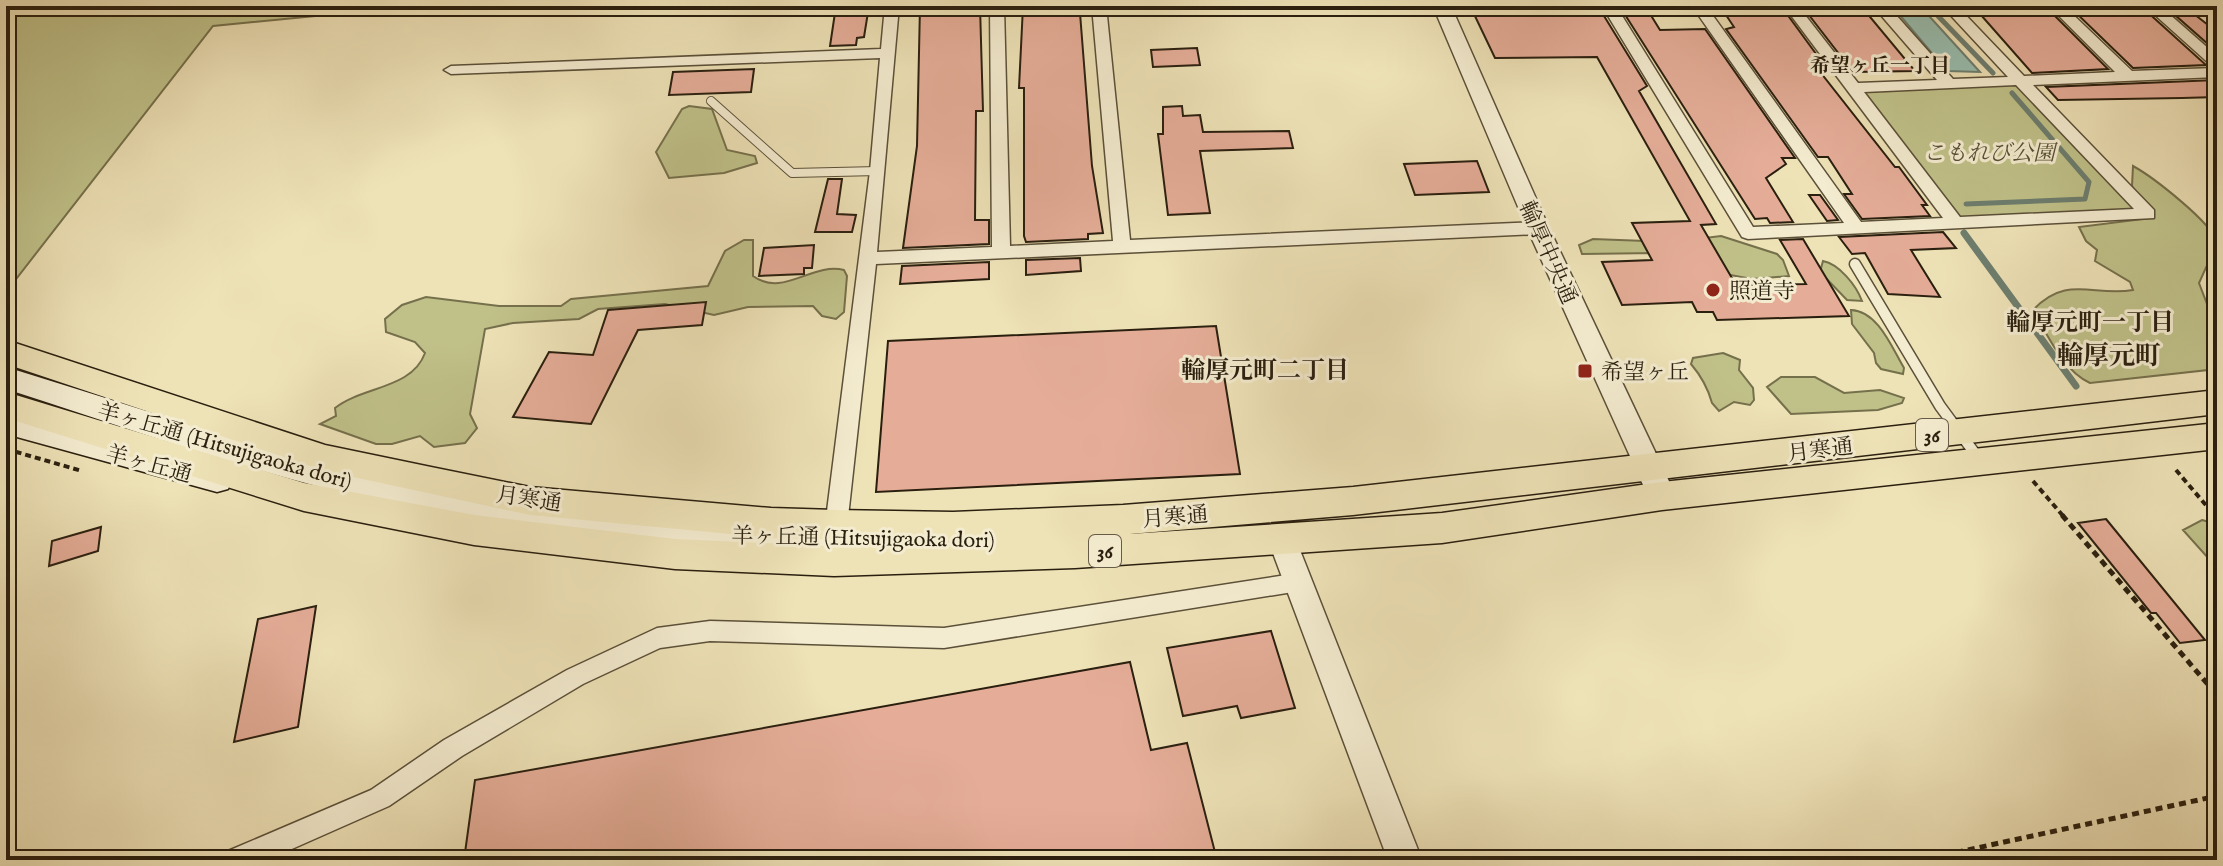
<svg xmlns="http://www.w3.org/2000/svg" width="2223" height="866" font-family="'IM FELL English','Noto Serif JP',serif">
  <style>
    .green { fill: #c0c189; stroke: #75704c; stroke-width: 2 }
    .water { fill: #99beaf; stroke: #6d7e6f; stroke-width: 2 }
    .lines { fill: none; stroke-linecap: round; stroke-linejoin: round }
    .stream-far1 { stroke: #6d7e6f; stroke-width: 5 }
    .stream { stroke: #6d7e6f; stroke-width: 7 }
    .building { fill: #e5ad98; stroke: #2a1f0f; stroke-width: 2 }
    .service-far1-casing { stroke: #5b5039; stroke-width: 10 }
    .service-casing { stroke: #5b5039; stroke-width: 13 }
    .minor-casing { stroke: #5b5039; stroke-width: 3 }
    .tertiary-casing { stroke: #5b5039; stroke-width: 3 }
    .secondary-casing { stroke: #2a1f0f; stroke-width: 3 }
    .trunk-casing { stroke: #2a1f0f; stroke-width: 3 }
    .path-far1 { stroke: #2a1f0f; stroke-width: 4; stroke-dasharray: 6 4; stroke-linecap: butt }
    .path { stroke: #2a1f0f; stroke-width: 5; stroke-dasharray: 7 5; stroke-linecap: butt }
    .service-far1 { stroke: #f4ecd0; stroke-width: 8 }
    .service { stroke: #f4ecd0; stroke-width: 10 }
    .minor { fill: #f4ecd0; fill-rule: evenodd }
    .tertiary { fill: #f4ecd0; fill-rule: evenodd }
    .secondary { fill: #f4ecd0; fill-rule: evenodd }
    .trunk { fill: #eee2b7; fill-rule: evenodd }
    .poi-dot { fill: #8f2418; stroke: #f4ecd0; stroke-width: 3 }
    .labels { text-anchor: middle; stroke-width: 6; stroke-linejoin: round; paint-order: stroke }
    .far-neighbourhood-label { font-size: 20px; font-weight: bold; fill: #2a1f0f; stroke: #f4ecd0 }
    .shield { fill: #f4ecd0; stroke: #675c49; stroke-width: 2 }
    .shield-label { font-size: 20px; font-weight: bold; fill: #2a1f0f }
    .park-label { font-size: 22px; font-style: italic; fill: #575034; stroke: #f4ecd0 }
    .street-label { font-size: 22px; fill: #2a1f0f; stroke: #f4ecd0 }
    .poi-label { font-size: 22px; fill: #2a1f0f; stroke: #f4ecd0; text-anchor: start }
    .neighbourhood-label { font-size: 24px; font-weight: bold; fill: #2a1f0f; stroke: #f4ecd0 }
    .quarter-label { font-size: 26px; font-weight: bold; fill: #2a1f0f; stroke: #f4ecd0 }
  </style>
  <rect width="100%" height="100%" fill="#eee2b7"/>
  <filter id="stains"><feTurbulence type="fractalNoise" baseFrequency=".0025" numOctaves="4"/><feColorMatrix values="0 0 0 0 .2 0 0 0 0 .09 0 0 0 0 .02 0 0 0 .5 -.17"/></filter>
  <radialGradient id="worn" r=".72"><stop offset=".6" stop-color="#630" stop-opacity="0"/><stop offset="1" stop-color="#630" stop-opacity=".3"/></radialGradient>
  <!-- green -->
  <path class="green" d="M6,6H366L336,14L213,26L6,292Z
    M2022,80L2148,214L1955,222L1855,88Z
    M689,106L712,109L727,150L755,156L757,163L724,173L669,178L656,152L682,109Z
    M2133,166C2153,177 2211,222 2217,242C2218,247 2217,255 2217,261L2208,263L2199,283L2209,309L2217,314V369L2090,383C2063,371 2047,334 2033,310C2067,274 2093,297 2133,290L2130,282L2095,261L2097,250L2086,241L2079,227L2151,218L2132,186Z
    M1721,236L1777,254L1783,260L1789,276L1752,279L1714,272L1657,253L1582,254L1579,245L1593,239L1672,242Z
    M744,240H753V276C783,298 812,262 844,270L847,276L844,312L836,319L822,316L813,306L748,307L714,315L665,304L598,309L579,319L513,323L485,329L470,414L477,428L465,443L434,447L420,436L392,444H376L320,424L336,416L335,408C363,386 412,389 425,353L415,342L386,332L385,319L402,305L426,297L499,306H561L571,299L708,286L725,251Z
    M1823,261C1839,264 1856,285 1862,301L1847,300L1820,272Z
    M1851,310C1878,311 1892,348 1904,368L1903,374L1881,369L1876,363L1874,353L1852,324Z
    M1723,353L1740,360L1739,370L1753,388L1754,400L1750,405L1734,402L1719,411L1712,403C1708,388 1702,377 1691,364L1693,358Z
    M1781,377H1815L1844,393L1880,390L1904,398L1902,403L1878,410L1791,414L1767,387Z
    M2202,520L2217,524V568L2183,530Z"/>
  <!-- water -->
  <path class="water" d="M1892,6H1920L1980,72L1947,71Z"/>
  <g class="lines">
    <!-- stream-far1 -->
    <path class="stream-far1" d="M1933,6L1938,16L1993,73
      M1966,204L2085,199L2089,182L2012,93"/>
    <!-- stream -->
    <path class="stream" d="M1964,233L2076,386"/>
  </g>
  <!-- building -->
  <path class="building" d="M836,6H869L864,37L857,38L856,45L830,46Z
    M920,6H980L983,111H976L975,220H989V244L903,248L917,146Z
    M1023,6H1045V14L1080,13L1092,166L1103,233L1088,234V239L1026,242L1024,236V88H1019Z
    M1720,6H1781L1830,73H1821L1895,167H1899L1927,205H1922L1930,216L1862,219L1844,194H1852L1828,157H1818L1726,29L1734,27Z
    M1802,6H1861L1915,71L1853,72Z
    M1973,6H2032L2038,12H2051L2108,69L2032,73Z
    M2185,7L2217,32V52L2167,8Z
    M1591,8L1601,11L1647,86L1639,91L1716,224L1701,225L1736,285L1806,284L1780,240L1803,239L1849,316L1717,320L1713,312H1697L1692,302L1622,305L1602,262L1652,260L1632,223L1690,221L1597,57L1495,58L1473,12Z
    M1647,9L1660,30L1705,29L1795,158H1782L1786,164L1766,178L1793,222L1770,223L1767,218L1755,219L1622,10Z
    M2144,9L2206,65L2133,68L2074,11Z
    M1197,48L1200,65L1153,67L1151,50Z
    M754,69L751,92L669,95L673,72Z
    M2217,80V97L2182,98L2058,100L2046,87Z
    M1182,106L1183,116L1200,115L1203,132L1289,131L1293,148L1200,151L1210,213L1168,215L1158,134H1163V107Z
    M1477,161L1489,192L1415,195L1404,164Z
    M828,179H842L837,214L856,215L852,232H815Z
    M1809,195H1820L1838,220L1827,221Z
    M1943,232L1956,248L1911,250L1940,297L1888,294L1865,253L1852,254L1839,237Z
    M814,245L812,268H804V274L759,276L764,248Z
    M1080,258L1081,271L1026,275V260Z
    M989,262V279L900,284L902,266Z
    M706,302L702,325L638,330L591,424L513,417L549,352L593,355L608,310Z
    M1216,326L1240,474L876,492L888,341Z
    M2106,519L2205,640L2180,643L2156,613H2151L2078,523Z
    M101,527L98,551L49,566L52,541Z
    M316,606L298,727L234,742L258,619Z
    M1271,631L1295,708L1241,718L1237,706L1183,716L1167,648Z
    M1130,662L1151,750L1187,743L1217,860H464L475,780Z"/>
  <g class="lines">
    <defs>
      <path id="service-far1" d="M711,101L792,173L878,171"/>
      <path id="service" d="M1855,264L1940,406L1979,459"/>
      <path id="minor" d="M885,6H899L877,252L992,247L990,6H1004L1010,246L1113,241L1092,6H1106L1130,240L1538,222L1547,228L1538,234L876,264L846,535L843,541L835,544L827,541L824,535L870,171L880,58L451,74L444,70L451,66L881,49Z
        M1602,6H1616L1753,227L1844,223L1692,6H1706L1861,222L1943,218L1784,6H1798L1858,83L1937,80L1873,6H1888L1953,79L2008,77L1942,6H1957L2024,76L2115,72L2049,6H2064L2132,71L2214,68L2145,6H2160L2217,56V77L2033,85L2154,210V218L1748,239L1742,237ZM2016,85L2134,209L1960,217L1864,92Z
        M1299,573L1307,575L1310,582L1307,589L1299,591L944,648L710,641L660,648L583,684L462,756L389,806L267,860H224L228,851L371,790L444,740L567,670L657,628L710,621L944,628Z"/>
      <path id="tertiary" d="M1433,6H1451L1549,228L1676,496L1672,504L1662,507L1652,504L1648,496L1527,228Z
        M1282,529L1292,532L1296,540L1422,860H1388L1268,540L1272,532Z"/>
      <path id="secondary" d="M6,367C134,406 259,450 390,479C564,516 742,528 920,527L931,531L936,540L931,549L920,553C742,554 565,542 391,504C273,478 158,439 43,401L6,389Z
        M6,412L217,468L228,471L232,480L228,489L217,492L6,434Z"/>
      <path id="trunk" d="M6,340L325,445L431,467L530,487L771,508L835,510L953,512L1123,505L1353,487L2217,390V414L1353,515L1130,534L1442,513L1662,482L2217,423V449L1662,510L1442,543L1075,568L834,576L675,569L474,545L304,511L6,418V392L304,483L474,515L675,539L834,546L951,542L771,538L530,515L325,471L6,364Z"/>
    </defs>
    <!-- service-far1 casing -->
    <use href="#service-far1" class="service-far1-casing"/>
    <!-- service casing -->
    <use href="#service" class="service-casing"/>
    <!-- minor casing -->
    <use href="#minor" class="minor-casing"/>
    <!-- tertiary casing -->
    <use href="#tertiary" class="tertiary-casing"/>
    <!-- secondary casing -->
    <use href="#secondary" class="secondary-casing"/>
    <!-- trunk casing -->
    <use href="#trunk" class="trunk-casing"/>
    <!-- path-far1 -->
    <path class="path-far1" d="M6,449L82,471
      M2176,470L2216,517
      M2033,481L2064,517"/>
    <!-- path -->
    <path class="path" d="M2062,515L2217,695
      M2215,515L2217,518
      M1921,860L2217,796"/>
    <!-- service-far1 -->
    <use href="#service-far1" class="service-far1"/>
    <!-- service -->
    <use href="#service" class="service"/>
    <!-- minor -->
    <use href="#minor" class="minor"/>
    <!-- tertiary -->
    <use href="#tertiary" class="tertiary"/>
    <!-- secondary -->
    <use href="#secondary" class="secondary"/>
    <!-- trunk -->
    <use href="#trunk" class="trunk"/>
  </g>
  <!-- markers -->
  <g class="poi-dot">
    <circle cx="1713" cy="290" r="8"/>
    <rect x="1577" y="363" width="16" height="16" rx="4"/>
  </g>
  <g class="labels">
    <!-- far-neighbourhood labels -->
    <g class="far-neighbourhood-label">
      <text x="1880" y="72">希望ヶ丘一丁目</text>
    </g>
    <!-- shield labels -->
    <g class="shield">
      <rect x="1916" y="419" width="32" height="32" rx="6"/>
      <rect x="1089" y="535" width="32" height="32" rx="6"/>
    </g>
    <g class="shield-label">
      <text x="1932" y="442">36</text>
      <text x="1105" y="558">36</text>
    </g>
    <!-- park labels -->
    <g class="park-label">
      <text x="1989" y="160">こもれび公園</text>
    </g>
    <!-- street labels -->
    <g class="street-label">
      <text transform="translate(1549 252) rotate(66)" y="8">輪厚中央通</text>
      <text transform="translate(225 445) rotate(16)" y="8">羊ヶ丘通 (Hitsujigaoka dori)</text>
      <text transform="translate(1820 449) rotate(-7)" y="8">月寒通</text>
      <text transform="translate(149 463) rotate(15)" y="8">羊ヶ丘通</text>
      <text transform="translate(529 498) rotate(8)" y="8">月寒通</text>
      <text transform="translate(1175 516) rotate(-5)" y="8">月寒通</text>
      <text transform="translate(863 537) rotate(1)" y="8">羊ヶ丘通 (Hitsujigaoka dori)</text>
    </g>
    <!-- poi labels -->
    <g class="poi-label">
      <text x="1729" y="298">照道寺</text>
      <text x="1601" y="379">希望ヶ丘</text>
    </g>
    <!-- neighbourhood labels -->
    <g class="neighbourhood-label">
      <text x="2090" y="330">輪厚元町一丁目</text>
      <text x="1265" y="378">輪厚元町二丁目</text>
    </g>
    <!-- quarter labels -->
    <g class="quarter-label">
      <text x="2109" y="364">輪厚元町</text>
    </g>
  </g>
  <!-- margin -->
  <rect width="2223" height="866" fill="none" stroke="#eee2b7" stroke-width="32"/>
  <rect x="8" y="8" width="2207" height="850" fill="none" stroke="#2a1f0f" stroke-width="4"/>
  <rect x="16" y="16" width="2191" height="834" fill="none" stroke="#2a1f0f" stroke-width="2"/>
  <rect width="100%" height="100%" filter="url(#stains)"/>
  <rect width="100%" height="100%" fill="url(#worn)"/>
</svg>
